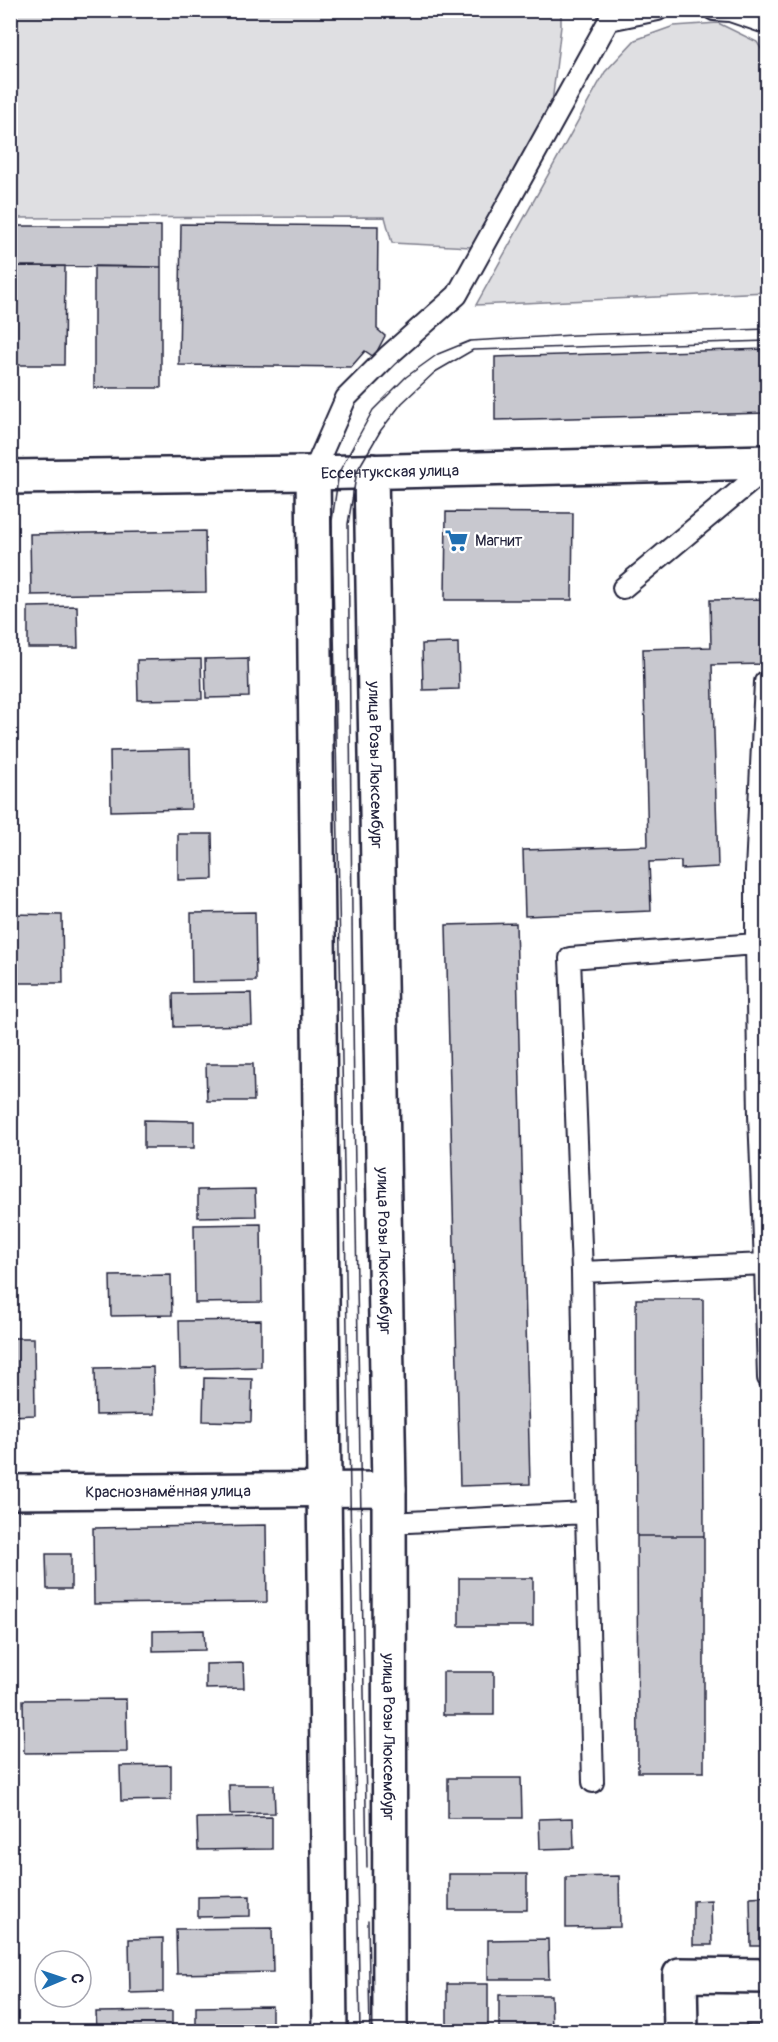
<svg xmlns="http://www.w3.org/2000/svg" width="778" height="2042" font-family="Pangolin,sans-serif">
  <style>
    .green { fill: #dfdfe2; stroke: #80808e; stroke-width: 1.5 }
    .building { fill: #c8c8cf; stroke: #22223b; stroke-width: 1.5 }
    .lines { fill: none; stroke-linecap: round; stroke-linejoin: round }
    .lane-casing { stroke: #22223b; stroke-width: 24 }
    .street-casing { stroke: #22223b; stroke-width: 38 }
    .secondary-casing { stroke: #22223b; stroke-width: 38 }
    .lane { stroke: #fff; stroke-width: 20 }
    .street { stroke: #fff; stroke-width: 33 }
    .secondary { stroke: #fff; stroke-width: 33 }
    .tram { stroke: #22223b; stroke-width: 1.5 }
    .labels { text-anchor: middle; stroke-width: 4.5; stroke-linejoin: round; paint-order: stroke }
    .street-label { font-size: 16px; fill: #22223b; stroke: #fff }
    .poi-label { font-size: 16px; fill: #22223b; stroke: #fff; text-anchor: start }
  </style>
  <rect width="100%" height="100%" fill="#fff"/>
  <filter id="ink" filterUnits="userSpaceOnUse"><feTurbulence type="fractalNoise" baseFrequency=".0167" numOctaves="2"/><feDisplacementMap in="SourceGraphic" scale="12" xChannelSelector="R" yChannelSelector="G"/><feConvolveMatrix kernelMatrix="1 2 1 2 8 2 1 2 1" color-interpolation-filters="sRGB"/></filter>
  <g filter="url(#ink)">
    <!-- green -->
    <path class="green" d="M11,11H561V26L552,103L471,247L392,243L385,217L11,218L10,125L13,117L10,109Z
      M718,23L757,42L767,58V292L476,305L605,72L635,40L674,26Z"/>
    <!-- building -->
    <path class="building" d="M181,224L378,226L377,329L385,336L374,357L365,351L351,367L179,365Z
      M10,226H161V267L10,266Z
      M10,266H65L64,365H10Z
      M94,266L161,267V388H94Z
      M768,349V413L495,420V357Z
      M446,512L573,513L572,600H445Z
      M205,531L206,592L31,595L30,534Z
      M768,599V664L712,665L718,867L681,869V861L649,862L651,911L525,916L523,850L648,846L643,649L711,647L710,600Z
      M77,606L78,648H28V607Z
      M458,643L459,689L423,690L422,644Z
      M248,658L249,697L206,698L205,659Z
      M201,659L202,699L138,700L137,660Z
      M190,749L191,809L111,811L110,751Z
      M178,834H212L213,879L178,880Z
      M255,912L256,981L192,982L191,913Z
      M10,914L62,915L63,983H10Z
      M516,923L530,1484L460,1486L446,925Z
      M251,993L252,1025L174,1027L173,994Z
      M206,1064H253L254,1101H207Z
      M144,1120L194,1121V1148H144Z
      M255,1189L256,1216L198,1217V1190Z
      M261,1224L262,1302L195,1303L194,1225Z
      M171,1275L172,1315L111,1316L110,1276Z
      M636,1299H703L704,1536H637Z
      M261,1320V1367L180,1369L179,1321Z
      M10,1338H34L35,1415L10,1416Z
      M153,1367L154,1414L96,1415L95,1368Z
      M204,1378L252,1379L251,1422L203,1421Z
      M266,1525L267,1602L94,1604L93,1528Z
      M637,1536H704V1772H638Z
      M10,1547H12L13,1582H10Z
      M46,1554H71V1589H47Z
      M459,1578H533V1626H459Z
      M204,1630L205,1650L153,1651V1631Z
      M243,1663L244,1688L206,1689V1664Z
      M443,1672H494V1715H443Z
      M126,1699L127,1752L24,1753L23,1700Z
      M171,1765V1800L121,1801L120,1766Z
      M448,1778H521L522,1818H448Z
      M229,1785H274L275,1813L230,1814Z
      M272,1817V1849L198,1850L197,1818Z
      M573,1818L574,1848L540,1849L539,1819Z
      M449,1874H527V1910H449Z
      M619,1876L620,1927L566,1928V1877Z
      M250,1896V1916L198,1917V1897Z
      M768,1896V1946H751L750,1897Z
      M711,1900L712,1945H693V1901Z
      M272,1928L273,1972L177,1974L176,1929Z
      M163,1938V1992L130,1993L129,1939Z
      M548,1939L549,1979H488V1940Z
      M447,1984H488V2031L447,2032Z
      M499,1995H551L552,2032H499Z
      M272,2006V2032H196V2007Z
      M172,2011V2032H97L96,2012Z
      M746,2025H768V2032H746Z"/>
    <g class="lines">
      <defs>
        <path id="lane" d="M714,10L730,11L768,24
          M313,473L346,398L388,356L457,295L609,20L658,10
          M623,588L768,467
          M765,1264L768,1378
          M582,1272L570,958L756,944
          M586,1513L593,1782
          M389,1523L586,1513L582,1272L765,1264L759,1115L756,944V871L765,682H768"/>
        <g id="street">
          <path id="s1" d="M10,1492L389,1489"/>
          <path d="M681,2032L680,1975L768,1976"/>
        </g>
        <g id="secondary">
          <path id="s2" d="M371,471L389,1489L390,2032"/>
          <path d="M313,473L330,2032"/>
          <path id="s3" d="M10,477L313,473L768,462"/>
        </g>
      </defs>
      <!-- lane casing -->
      <use href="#lane" class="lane-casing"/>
      <!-- street casing -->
      <use href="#street" class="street-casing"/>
      <!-- secondary casing -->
      <use href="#secondary" class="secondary-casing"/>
      <!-- lane -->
      <use href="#lane" class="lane"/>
      <!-- street -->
      <use href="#street" class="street"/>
      <!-- secondary -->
      <use href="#secondary" class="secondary"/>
      <!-- tram -->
      <path class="tram" d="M367,1867L354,1109L348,524L357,471L381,430L402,403L435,372L473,350L768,341
        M368,1921L370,2032
        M360,2032L332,521L339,472L373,410L406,377L438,354L470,341L573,335L768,329"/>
    </g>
  </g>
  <!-- icons -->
  <defs>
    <symbol id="supermarket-bare" viewBox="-9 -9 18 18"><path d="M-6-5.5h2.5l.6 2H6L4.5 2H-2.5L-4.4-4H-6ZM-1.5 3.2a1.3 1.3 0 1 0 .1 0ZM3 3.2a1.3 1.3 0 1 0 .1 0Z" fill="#1f6fb2" stroke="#fff" stroke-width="2.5" paint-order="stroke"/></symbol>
  </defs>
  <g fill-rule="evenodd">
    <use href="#supermarket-bare" x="440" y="524" width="33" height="33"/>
  </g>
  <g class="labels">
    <!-- street labels -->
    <g class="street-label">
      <text dy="6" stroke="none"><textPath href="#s3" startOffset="380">Ессентукская улица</textPath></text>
      <text dy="6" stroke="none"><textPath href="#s2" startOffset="294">улица Розы Люксембург</textPath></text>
      <text dy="6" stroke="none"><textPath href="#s2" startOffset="780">улица Розы Люксембург</textPath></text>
      <text dy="6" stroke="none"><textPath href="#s1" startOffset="158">Краснознамённая улица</textPath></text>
      <text dy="6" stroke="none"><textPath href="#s2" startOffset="1266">улица Розы Люксембург</textPath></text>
    </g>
    <!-- poi labels -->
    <g class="poi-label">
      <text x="475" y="546">Магнит</text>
    </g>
  </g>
  <!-- margin -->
  <rect width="778" height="2042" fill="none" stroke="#fff" stroke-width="36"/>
  <rect x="18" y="18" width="742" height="2006" fill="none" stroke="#22223b" stroke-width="2" filter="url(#ink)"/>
  <!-- north arrow -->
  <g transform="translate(63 1979) rotate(88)"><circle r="28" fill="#ffffff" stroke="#a7a7b1" stroke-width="1.5"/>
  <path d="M0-4.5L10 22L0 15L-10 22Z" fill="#1f6fb2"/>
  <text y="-9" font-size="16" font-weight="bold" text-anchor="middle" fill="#22223b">С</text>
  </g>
</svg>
